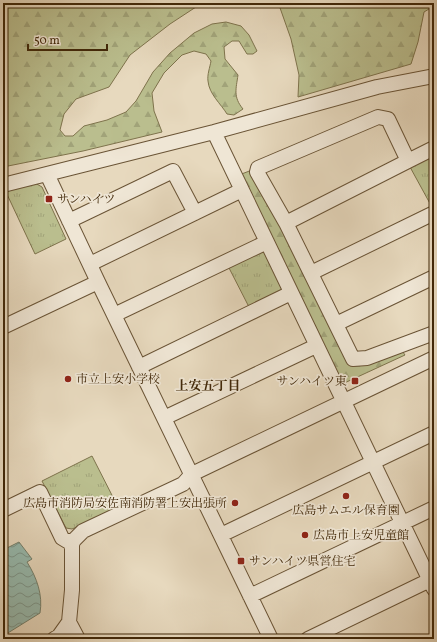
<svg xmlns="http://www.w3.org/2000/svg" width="437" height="642" font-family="Vollkorn,'Noto Serif JP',serif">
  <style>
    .forest { fill: url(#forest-firs); stroke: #7e734c }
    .park { fill: url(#park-tufts); stroke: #7e734c }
    .water { fill: url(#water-waves); stroke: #75806c }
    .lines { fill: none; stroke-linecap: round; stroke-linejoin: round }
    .minor-casing { stroke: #6a5436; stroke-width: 16 }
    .minor { stroke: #efe6d5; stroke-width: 14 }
    .poi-dot { fill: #8f2418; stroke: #efe6d5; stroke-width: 1.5 }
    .labels { text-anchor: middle; stroke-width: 3.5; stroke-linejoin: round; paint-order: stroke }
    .poi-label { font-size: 12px; fill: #412809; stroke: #efe6d5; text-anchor: start }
    .neighbourhood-label { font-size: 13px; font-weight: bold; fill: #412809; stroke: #efe6d5 }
  </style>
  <defs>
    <pattern id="forest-firs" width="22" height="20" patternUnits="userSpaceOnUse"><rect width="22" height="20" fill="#babe8e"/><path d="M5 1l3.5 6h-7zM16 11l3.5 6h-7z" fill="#a1a379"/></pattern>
    <pattern id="park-tufts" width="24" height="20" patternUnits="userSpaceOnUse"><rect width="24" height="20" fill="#babe8e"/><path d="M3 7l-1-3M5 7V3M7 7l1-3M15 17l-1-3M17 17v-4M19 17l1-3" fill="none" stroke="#a1a379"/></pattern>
    <pattern id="water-waves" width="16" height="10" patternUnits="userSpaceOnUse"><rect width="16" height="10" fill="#97baae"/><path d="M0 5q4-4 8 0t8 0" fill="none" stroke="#7d978c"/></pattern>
  </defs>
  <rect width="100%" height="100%" fill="#e7d9be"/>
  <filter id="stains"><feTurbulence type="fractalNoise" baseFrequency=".005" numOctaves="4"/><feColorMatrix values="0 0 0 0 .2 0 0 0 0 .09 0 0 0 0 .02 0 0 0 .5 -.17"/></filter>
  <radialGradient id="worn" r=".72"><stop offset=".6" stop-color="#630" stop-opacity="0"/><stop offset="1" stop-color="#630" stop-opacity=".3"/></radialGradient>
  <!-- forest -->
  <path class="forest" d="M3,3H198L199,5L170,24L130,55L109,87L76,99L64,114L60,130L65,136H73L84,126L107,120L126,112L136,101L153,72L170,53L194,33L212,24L226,22L241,26L249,35L257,51L253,54H247L239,41H232L224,47L225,59L238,75C236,89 233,97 243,109L234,115L227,114C221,104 209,94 208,81C207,75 210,67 211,61L206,54L194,51L182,55L164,73L152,93L154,111L162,132L83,151L3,167Z
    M276,3H434V6L424,12L418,42L411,64L298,97L299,75L291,39L279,5Z
    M252,170L349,361L400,348L405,355L340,385L239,175Z"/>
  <!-- park -->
  <path class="park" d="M434,154V208L433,209L410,167Z
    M35,183L42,187L66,239L35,254L5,190Z
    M259,251L266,253L282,287L280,292L249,307L228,266Z
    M92,456L119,509L72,529L66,528L42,481Z"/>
  <!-- water -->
  <path class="water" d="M19,542L32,559L27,562C37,578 43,595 40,613L3,636V550Z"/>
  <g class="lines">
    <defs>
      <path id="minor" d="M214,132L434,589
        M434,148L408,161L388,119L378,117L258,168L257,172L286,223L353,359L367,358L434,333
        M47,174L98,282L271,639
        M3,185L214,132L377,87L434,76
        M69,221L173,171L195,213
        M286,223L408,161
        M90,264L242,190
        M311,273L434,213
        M114,315L267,242
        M336,324L434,277
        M3,327L98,282
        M139,367L291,293
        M164,418L316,346
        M3,510L40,492L62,538L72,544
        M221,535L434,433
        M250,596L434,508
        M69,622L78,639
        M54,639L59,636L69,622L72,590V544L74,540L83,531L183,484L192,474L434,358
        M308,639L434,578"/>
    </defs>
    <!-- minor casing -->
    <use href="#minor" class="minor-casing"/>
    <!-- minor -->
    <use href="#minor" class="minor"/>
  </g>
  <!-- markers -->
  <g class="poi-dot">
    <rect x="45" y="195" width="8" height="8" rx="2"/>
    <circle cx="68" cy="379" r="4"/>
    <rect x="351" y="377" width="8" height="8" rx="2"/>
    <circle cx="346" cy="496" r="4"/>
    <circle cx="235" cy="503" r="4"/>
    <circle cx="305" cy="535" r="4"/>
    <rect x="237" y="557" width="8" height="8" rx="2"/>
  </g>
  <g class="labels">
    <!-- poi labels -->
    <g class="poi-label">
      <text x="57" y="203">サンハイツ</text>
      <text x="76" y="383">市立上安小学校</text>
      <text x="347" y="385" text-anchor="end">サンハイツ東</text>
      <text x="227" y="507" text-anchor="end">広島市消防局安佐南消防署上安出張所</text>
      <text x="346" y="514" text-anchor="middle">広島サムエル保育園</text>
      <text x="313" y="539">広島市上安児童館</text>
      <text x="249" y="565">サンハイツ県営住宅</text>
    </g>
    <!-- neighbourhood labels -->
    <g class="neighbourhood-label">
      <text x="208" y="390">上安五丁目</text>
    </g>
  </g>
  <!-- margin -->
  <rect width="437" height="642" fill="none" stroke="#e7d9be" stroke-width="16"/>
  <rect x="4" y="4" width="429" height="634" fill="none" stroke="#412809" stroke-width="2"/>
  <rect x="8" y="8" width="421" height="626" fill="none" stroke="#412809"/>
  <!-- scale -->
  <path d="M28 44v6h79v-6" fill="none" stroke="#412809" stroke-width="2"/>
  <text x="34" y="44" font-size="12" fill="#412809" stroke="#efe6d5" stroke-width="3" paint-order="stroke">50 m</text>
  <rect width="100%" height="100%" filter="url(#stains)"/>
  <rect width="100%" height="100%" fill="url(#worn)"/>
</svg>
